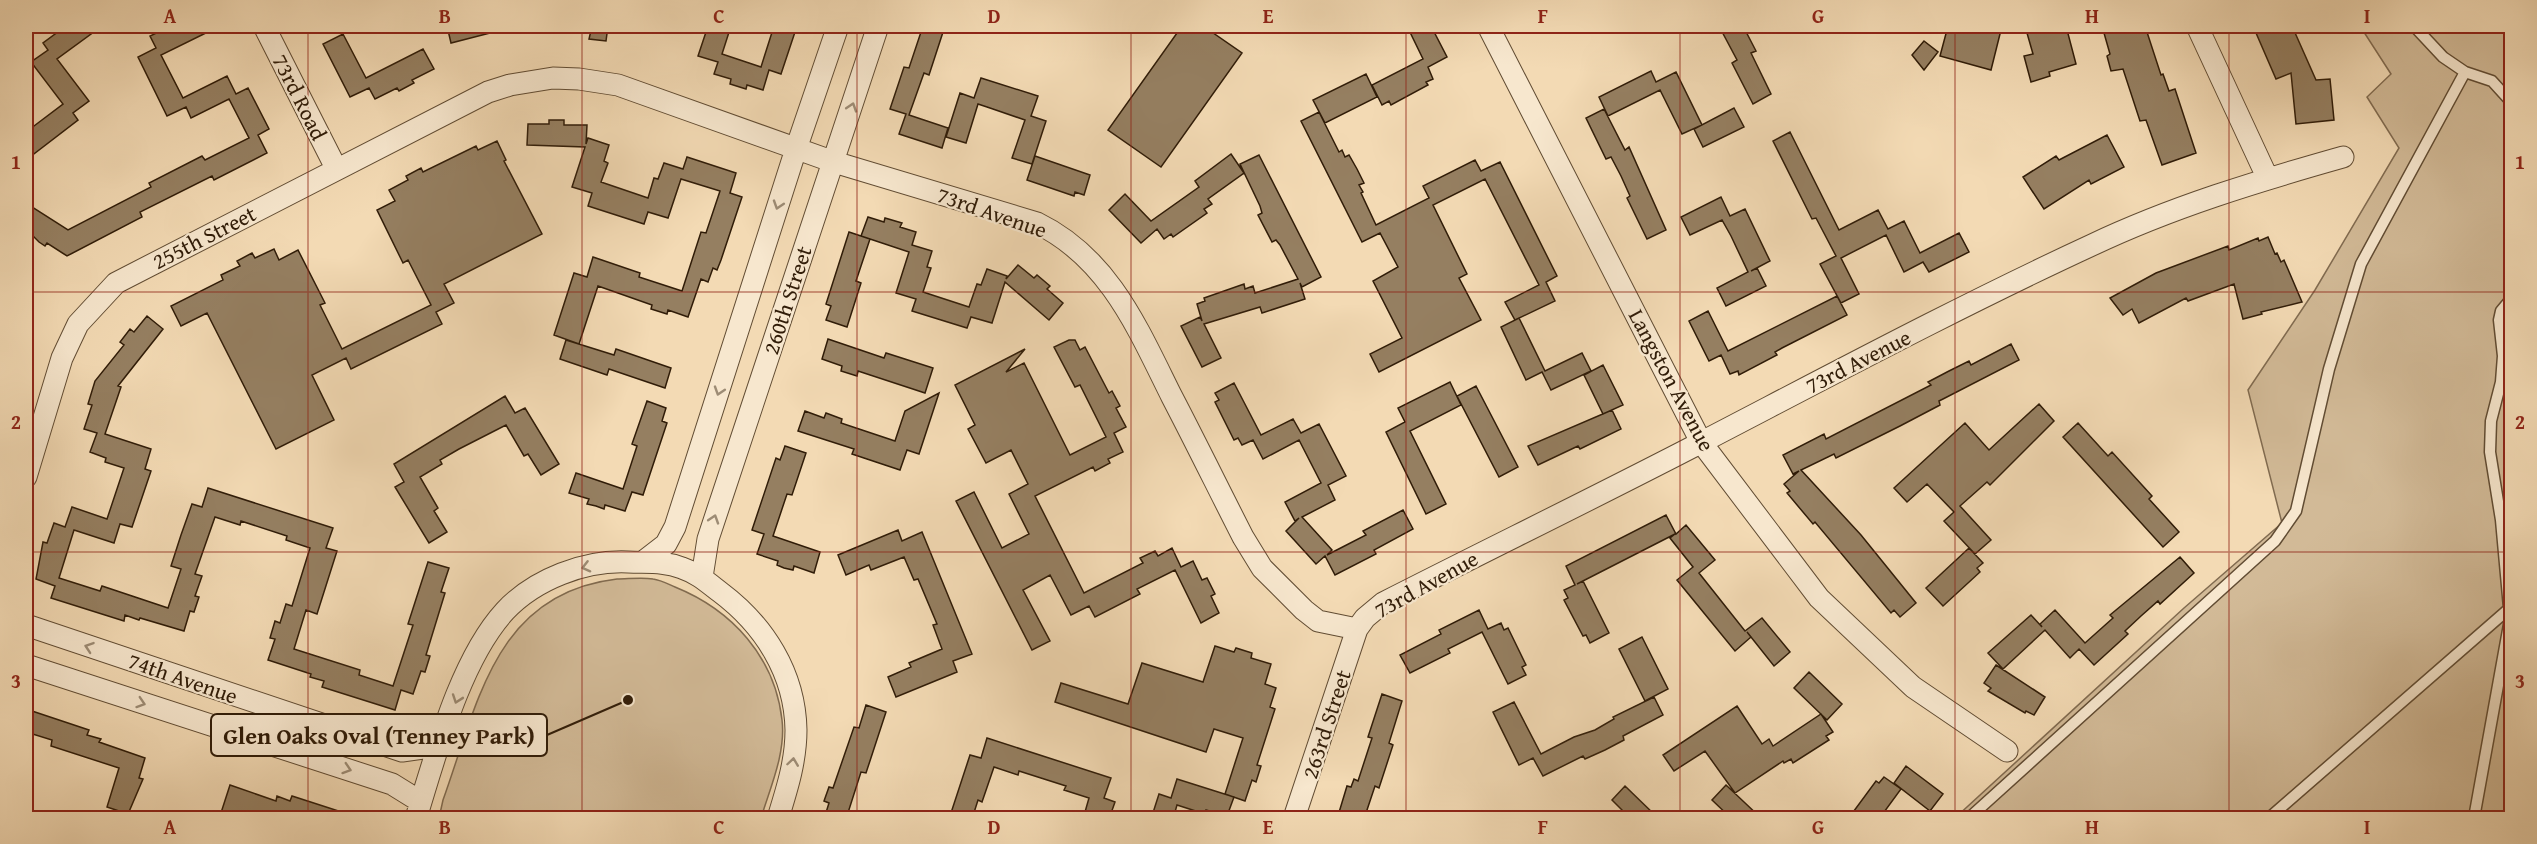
<svg xmlns="http://www.w3.org/2000/svg" width="2537" height="844" font-family="'Gentium Book Plus',serif">
  <style>
    .green { fill: #d2ba97; stroke: #816b50; stroke-width: 1.5 }
    .building { fill: #957f61; stroke: #301c08; stroke-width: 1.5 }
    .lines { fill: none; stroke-linecap: round; stroke-linejoin: round }
    .service-casing { stroke: #614c33; stroke-width: 13 }
    .minor-casing { stroke: #614c33; stroke-width: 23 }
    .service { stroke: #f7e7ce; stroke-width: 10 }
    .minor { stroke: #f7e7ce; stroke-width: 21 }
    .oneway { stroke: #9d8c75 }
    .grid { fill: none; stroke: #8f2418; stroke-width: 1.5; stroke-opacity: 0.55 }
    .labels { text-anchor: middle; stroke-width: 4.5; stroke-linejoin: round; paint-order: stroke }
    .street-label { font-size: 22px; fill: #301c08; stroke: #f7e7ce }
    .leader { fill: none; stroke: #301c08; stroke-width: 2 }
    .callout-dot { fill: #301c08; stroke: #f7e7ce; stroke-width: 2 }
    .callout { fill: #f7e7ce; stroke: #301c08; stroke-width: 2 }
    .callout-label { font-size: 24px; text-anchor: middle; font-weight: bold; fill: #301c08 }
    .neatline { fill: none; stroke: #8f2418; stroke-width: 2 }
    .grid-label { font-size: 20px; text-anchor: middle; font-weight: bold; fill: #8f2418 }
  </style>
  <rect width="100%" height="100%" fill="#f3dab4"/>
  <filter id="stains"><feTurbulence type="fractalNoise" baseFrequency=".00333" numOctaves="4"/><feColorMatrix values="0 0 0 0 .2 0 0 0 0 .09 0 0 0 0 .02 0 0 0 .5 -.17"/></filter>
  <radialGradient id="worn" r=".72"><stop offset=".6" stop-color="#630" stop-opacity="0"/><stop offset="1" stop-color="#630" stop-opacity=".3"/></radialGradient>
  <!-- green -->
  <path class="green" d="M2360,26H2511V818H1955L2184,608L2282,523L2248,390L2315,290L2399,148L2367,97L2391,74Z
    M617,579C628,579 642,577 653,579C661,580 668,584 675,587C732,610 775,657 782,720C786,753 770,788 761,818H439L443,800C478,703 495,593 617,579Z"/>
  <!-- building -->
  <path class="building" d="M66,26H102L57,59L89,101L73,113L78,120L26,160V132L63,104L31,62L48,50L43,43Z
    M171,26H220L161,55L183,98L227,76L236,94L248,88L269,129L258,135L267,153L214,180L212,176L140,212L142,217L67,256L47,243L45,246L39,242L26,229V203L68,230L151,187L149,183L202,156L205,160L249,138L229,99L191,118L186,107L167,116L138,57L156,48L150,36Z
    M447,26H497L498,31L451,43Z
    M592,26H608L606,41L589,39Z
    M708,26H731L722,54L761,67L774,26H797L781,74L769,70L763,90L747,85L746,89L730,84L731,79L714,74L718,62L698,56Z
    M923,26H945L929,75L924,73L909,115L948,128L942,148L899,134L906,114L890,109L904,67L909,68Z
    M1182,26H1203L1242,53L1161,167L1108,130Z
    M1407,26H1431L1447,57L1428,67L1433,79L1426,82L1428,85L1391,105L1389,101L1382,105L1372,85L1423,59Z
    M1719,26H1743L1756,51L1751,53L1771,94L1753,104L1732,63L1737,60Z
    M1948,26H2002L1991,70L1940,56Z
    M2025,26H2066L2076,64L2049,72L2050,76L2031,82L2024,56L2033,54Z
    M2102,26H2145L2161,75L2163,74L2169,91L2175,89L2196,153L2162,165L2146,120L2140,121L2123,69L2111,71L2107,56L2110,54Z
    M2253,26H2292L2316,80L2330,79L2334,120L2296,124L2291,73L2276,79Z
    M343,34L366,78L423,49L434,69L412,80L414,83L399,91L397,88L375,99L369,88L350,97L323,44Z
    M1924,41L1938,52L1924,70L1912,55Z
    M1651,71L1656,82L1676,72L1702,125L1682,134L1660,90L1608,116L1599,97Z
    M1366,74L1377,97L1325,123L1313,100Z
    M981,78L1038,96L1031,116L1046,121L1032,164L1012,158L1025,120L990,108L978,104L966,143L946,137L960,93L974,98Z
    M1734,108L1744,127L1703,147L1694,129Z
    M1604,109L1625,150L1629,147L1666,230L1647,239L1627,198L1630,196L1621,176L1611,157L1606,159L1586,118Z
    M1319,112L1339,152L1342,150L1345,157L1349,155L1357,169L1364,183L1359,185L1363,192L1361,193L1376,225L1429,198L1423,186L1475,160L1481,171L1500,162L1557,276L1546,282L1555,301L1515,320L1505,302L1539,285L1485,179L1433,205L1467,274L1459,278L1481,320L1379,372L1370,354L1402,338L1373,281L1398,267L1380,233L1362,242L1301,121Z
    M549,120H564V125H587L586,144L588,138L609,145L604,161L608,163L601,182L648,198L654,178L658,179L664,163L683,169L687,157L736,173L730,193L742,197L721,260L717,270L713,268L708,282L701,279L688,317L668,310L667,314L651,309L652,305L598,286L579,344L554,335L574,273L587,277L593,257L640,273L639,277L682,291L701,232L706,233L720,191L681,179L668,218L648,212L644,224L588,206L592,193L572,187L585,147L527,145L528,124H549Z
    M1790,132L1839,230L1878,210L1888,229L1904,221L1920,253L1959,233L1969,252L1929,272L1923,262L1904,272L1886,235L1841,258L1859,294L1841,303L1820,264L1836,256L1816,218L1812,219L1773,141Z
    M2107,135L2124,167L2091,184L2089,180L2044,209L2023,177L2056,156L2059,160Z
    M497,141L506,160L504,161L542,234L444,284L454,303L436,312L442,324L351,369L346,358L312,375L334,420L276,449L207,313L181,326L171,306L223,280L221,275L240,266L237,261L252,253L255,258L274,249L279,260L298,250L325,303L320,305L342,349L431,305L408,260L403,263L377,210L395,201L389,190L408,180L406,176L421,168L423,172L476,146L478,150Z
    M1231,154L1244,173L1208,199L1212,204L1204,209L1207,213L1173,237L1171,234L1164,239L1157,229L1141,243L1109,210L1125,194L1151,221L1199,187L1195,181Z
    M1259,155L1321,277L1302,287L1300,283L1305,299L1262,313L1260,307L1204,324L1221,358L1202,367L1181,326L1200,317L1202,321L1197,304L1205,301L1204,298L1244,284L1245,289L1253,286L1255,293L1298,279L1280,245L1276,240L1272,242L1258,215L1262,213L1260,206L1240,164Z
    M1035,156L1090,175L1084,195L1075,192L1074,196L1027,180Z
    M1721,197L1730,216L1745,209L1770,261L1751,271L1757,268L1766,286L1726,306L1717,288L1748,272L1731,236L1722,220L1690,235L1681,217Z
    M868,217L884,222L885,218L902,223L900,227L916,232L912,245L932,251L927,267L931,268L923,292L969,307L977,284L981,285L987,269L1007,276L1006,279L1018,265L1034,278L1037,275L1050,286L1047,289L1063,303L1049,320L1005,282L992,323L971,317L967,328L912,311L916,299L896,293L909,252L861,236Z
    M849,232L870,239L856,281L861,283L847,327L826,320L831,306L826,304Z
    M2268,237L2275,254L2277,253L2281,262L2284,260L2302,302L2261,312L2262,314L2243,319L2234,284L2188,301L2186,298L2139,323L2132,309L2123,315L2110,298L2156,273L2228,246L2229,250L2258,238L2259,241Z
    M1837,296L1847,315L1782,348L1775,352L1777,355L1739,375L1738,371L1730,374L1721,355L1709,361L1689,321L1708,311L1728,351Z
    M147,316L163,329L118,386L121,387L105,434L151,449L145,469L151,471L132,527L120,524L114,543L74,530L59,578L100,591L102,586L168,608L181,569L171,566L181,535L192,504L202,507L208,488L333,528L326,548L337,551L317,614L306,610L294,649L360,670L359,675L393,686L413,625L408,624L428,562L449,568L441,592L445,593L426,655L430,656L425,672L421,671L413,694L401,690L395,710L322,687L324,681L310,677L311,674L268,660L275,639L270,638L275,621L280,623L286,604L292,606L310,548L286,540L287,536L241,521L240,525L215,517L195,574L202,576L195,596L199,597L194,612L190,611L184,631L140,618L139,620L125,615L124,621L51,598L55,586L36,579L43,542L47,543L54,523L65,527L72,507L107,519L124,468L105,462L106,458L90,452L97,433L84,429L92,405L88,404L95,381L124,345L120,342L130,329L134,332Z
    M1519,318L1545,371L1582,353L1591,371L1551,390L1542,372L1526,380L1501,327Z
    M828,339L884,358L886,353L933,368L925,393L858,371L857,376L841,371L842,366L822,359Z
    M566,340L614,355L616,349L671,368L665,388L609,369L607,375L560,359Z
    M1069,340H1075L1080,350L1085,347L1109,393L1112,391L1120,406L1116,408L1126,427L1114,433L1123,452L1108,459L1110,463L1095,471L1093,467L1035,496L1084,593L1143,563L1140,558L1155,551L1158,556L1172,548L1181,567L1193,561L1202,580L1207,578L1215,594L1211,596L1219,613L1201,623L1175,570L1137,589L1140,594L1095,617L1089,606L1071,615L1050,575L1023,590L1050,641L1032,650L956,501L974,492L1002,548L1029,534L1009,494L1028,484L1011,450L986,463L968,429L975,425L955,385L1025,349L1006,372L1024,363L1070,455L1106,437L1080,385L1075,387L1054,347Z
    M2011,344L2019,360L1943,399L1939,401L1940,405L1900,426L1836,458L1834,454L1801,470L1861,535L1916,603L1900,617L1894,610L1891,613L1815,522L1813,524L1787,493L1790,491L1784,484L1799,471L1793,474L1783,455L1824,434L1826,439L1931,385L1928,382L1949,371L1969,361L1971,365Z
    M1603,365L1623,405L1603,414L1584,375Z
    M1450,382L1461,405L1410,431L1446,504L1426,514L1386,432L1405,422L1398,408Z
    M1234,383L1261,435L1293,419L1301,433L1319,424L1346,476L1328,485L1335,500L1302,517L1332,550L1327,555L1366,535L1363,531L1403,510L1413,529L1374,550L1376,554L1335,575L1325,556L1316,564L1286,531L1299,518L1295,521L1285,502L1321,483L1299,440L1263,459L1253,440L1242,445L1238,438L1234,440L1215,402L1219,400L1215,393Z
    M1476,386L1518,467L1499,477L1457,396Z
    M939,393L919,454L907,450L900,470L852,454L854,449L798,431L805,411L824,418L826,413L842,419L841,423L895,441L905,411Z
    M505,396L515,413L525,408L559,464L541,475L528,454L524,456L506,425L459,449L440,460L442,464L420,477L438,508L434,511L447,532L429,543L395,487L404,482L394,464Z
    M647,401L666,408L662,421L667,423L643,495L632,492L625,511L605,505L604,509L596,506L587,504L589,499L569,493L576,473L623,489L637,446L632,444Z
    M2039,404L2054,421L1990,485L1987,482L1960,506L1991,540L1975,554L1944,521L1954,512L1927,484L1907,502L1894,488L1965,423L1989,450Z
    M1612,410L1621,429L1580,449L1578,446L1538,465L1528,446Z
    M2078,423L2108,456L2112,452L2152,496L2149,499L2179,532L2163,547L2063,437Z
    M785,446L806,453L792,495L787,494L773,536L820,552L814,573L794,566L793,570L784,568L777,565L778,561L757,554L764,534L752,530L776,458L780,460Z
    M1666,515L1676,534L1686,525L1715,560L1699,573L1745,631L1762,618L1790,652L1774,666L1747,632L1751,637L1735,651L1677,580L1693,567L1670,538L1675,534L1577,584L1583,581L1609,633L1590,643L1586,635L1583,636L1564,600L1568,598L1564,590L1575,585L1566,566Z
    M898,530L902,541L922,532L972,654L953,661L957,672L896,697L888,677L911,667L909,663L942,649L933,625L937,624L918,579L914,580L904,557L871,570L869,565L846,575L838,555Z
    M1969,548L1983,563L1977,568L1980,572L1943,606L1926,588Z
    M2180,557L2194,573L2160,604L2158,601L2141,616L2125,631L2128,634L2094,665L2079,649L2070,658L2045,630L2003,669L1988,653L2031,615L2042,627L2040,624L2055,610L2085,643L2113,618L2110,615Z
    M1479,610L1488,629L1501,623L1504,630L1508,628L1526,665L1522,667L1526,675L1508,684L1482,632L1448,649L1450,653L1410,673L1400,655L1441,634L1439,630Z
    M1642,637L1668,689L1645,701L1619,649Z
    M1215,646L1234,652L1236,648L1252,653L1251,658L1271,664L1265,684L1276,688L1270,707L1275,709L1257,765L1261,766L1256,782L1252,780L1245,801L1225,794L1243,738L1214,729L1206,752L1055,702L1061,683L1128,704L1142,663L1203,682Z
    M1996,665L2045,697L2034,715L2026,711L2025,713L1988,691L1991,688L1984,683Z
    M1809,672L1842,704L1827,720L1794,688Z
    M1382,694L1402,701L1389,743L1393,745L1379,788L1375,786L1364,819H1337L1347,786L1351,787L1354,779L1358,781L1372,738L1368,737Z
    M1654,697L1663,715L1623,736L1624,740L1605,750L1585,759L1583,756L1543,776L1533,758L1519,765L1493,712L1514,702L1541,754L1574,737L1595,730L1614,719L1613,717Z
    M866,705L886,712L866,773L861,772L846,819H824L829,803L824,801L829,787L833,788L854,727L859,728Z
    M1737,706L1762,744L1769,739L1773,746L1821,714L1833,732L1826,736L1829,740L1793,763L1791,759L1784,763L1783,761L1735,793L1705,751L1674,771L1663,755Z
    M26,709L89,730L87,735L101,739L99,742L145,758L139,778L143,779L128,814L107,807L119,768L51,746L52,740L26,732Z
    M987,738L1111,778L1104,798L1115,802L1109,819H1083L1089,798L1064,790L1066,786L1019,771L1018,775L994,767L982,802L978,800L972,819H949L970,755L981,758Z
    M1906,766L1943,794L1930,811L1894,783Z
    M1884,777L1901,789L1879,819H1848L1876,781L1879,783Z
    M1177,779L1234,797L1227,816L1206,810L1205,814L1177,805L1173,819H1151L1159,794L1171,798Z
    M230,785L276,801L277,796L290,801L292,796L351,815V819H219Z
    M1726,785L1762,819H1732L1712,800Z
    M1625,786L1659,819H1631L1612,800Z"/>
  <g class="lines">
    <defs>
      <path id="service" d="M2414,26L2443,57L2465,72L2492,81L2512,103
        M1969,818L2275,541L2296,511L2329,369L2361,264L2465,72
        M2269,818L2511,607
        M2474,818L2510,619L2501,520L2490,452L2491,421L2501,382L2503,356L2499,320L2501,311L2511,299"/>
      <path id="minor" d="M264,26L336,168
        M1488,26L1701,442L1819,598L1913,687L2007,751
        M2197,26L2268,179
        M26,477L62,358L78,324L116,283L488,92L510,85L553,78L579,79L618,85L834,162L1037,223C1109,258 1138,329 1172,397C1196,443 1219,490 1243,537L1262,568L1304,610L1318,621L1357,629
        M644,561L666,544L675,527L796,149L838,26
        M702,577L708,539L878,26
        M26,625L402,751L423,748L443,737
        M26,665L392,784L421,802
        M416,818C436,754 460,660 505,611C535,579 585,560 628,562C647,563 664,561 682,568C697,573 707,582 720,592C764,625 795,673 796,730C796,761 787,789 778,818
        M1294,818L1357,629L1365,618L1383,603C1489,549 1596,497 1702,442C1831,375 1960,306 2092,245C2172,207 2258,181 2343,157"/>
    </defs>
    <!-- service casing -->
    <use href="#service" class="service-casing"/>
    <!-- minor casing -->
    <use href="#minor" class="minor-casing"/>
    <!-- service -->
    <use href="#service" class="service"/>
    <!-- minor -->
    <use href="#minor" class="minor"/>
  </g>
  <!-- one-way arrows -->
  <defs><path id="oneway-chevron" d="M-2-3.5L2.5 0L-2 3.5" fill="none" stroke-width="1.6" stroke-linecap="round" stroke-linejoin="round" transform="scale(1.5)"/></defs>
  <g class="oneway">
    <use href="#oneway-chevron" transform="translate(852 107) rotate(-72)"/>
    <use href="#oneway-chevron" transform="translate(778 205) rotate(108)"/>
    <use href="#oneway-chevron" transform="translate(719 391) rotate(108)"/>
    <use href="#oneway-chevron" transform="translate(714 519) rotate(-72)"/>
    <use href="#oneway-chevron" transform="translate(586 567) rotate(166)"/>
    <use href="#oneway-chevron" transform="translate(89 647) rotate(-161)"/>
    <use href="#oneway-chevron" transform="translate(457 699) rotate(109)"/>
    <use href="#oneway-chevron" transform="translate(141 703) rotate(18)"/>
    <use href="#oneway-chevron" transform="translate(793 762) rotate(-82)"/>
    <use href="#oneway-chevron" transform="translate(347 769) rotate(18)"/>
  </g>
  <!-- grid -->
  <path class="grid" d="M308,26V818M582,26V818M857,26V818M1131,26V818M1406,26V818M1680,26V818M1955,26V818M2229,26V818M26,292H2512M26,552H2512"/>
  <g class="labels">
    <!-- street labels -->
    <g class="street-label">
      <text transform="translate(300 97) rotate(63)" y="8">73rd Road</text>
      <text transform="translate(992 212) rotate(19)" y="8">73rd Avenue</text>
      <text transform="translate(204 237) rotate(-27)" y="8">255th Street</text>
      <text transform="translate(787 300) rotate(-72)" y="8">260th Street</text>
      <text transform="translate(1858 361) rotate(-27)" y="8">73rd Avenue</text>
      <text transform="translate(1672 380) rotate(62)" y="8">Langston Avenue</text>
      <text transform="translate(1426 584) rotate(-29)" y="8">73rd Avenue</text>
      <text transform="translate(183 678) rotate(19)" y="8">74th Avenue</text>
      <text transform="translate(1326 724) rotate(-72)" y="8">263rd Street</text>
    </g>
  </g>
  <!-- callouts -->
  <path class="leader" d="M628 700L547 735"/>
  <circle class="callout-dot" cx="628" cy="700" r="6"/>
  <rect class="callout" x="211" y="714" width="336" height="42" rx="6"/>
  <g class="callout-label">
    <text x="379" y="744">Glen Oaks Oval (Tenney Park)</text>
  </g>
  <!-- margin -->
  <rect width="2537" height="844" fill="none" stroke="#f3dab4" stroke-width="66"/>
  <rect x="33" y="33" width="2471" height="778" class="neatline"/>
  <g class="grid-label">
    <text x="170" y="23">A</text>
    <text x="445" y="23">B</text>
    <text x="719" y="23">C</text>
    <text x="994" y="23">D</text>
    <text x="1268" y="23">E</text>
    <text x="1543" y="23">F</text>
    <text x="1818" y="23">G</text>
    <text x="2092" y="23">H</text>
    <text x="2367" y="23">I</text>
    <text x="16" y="169">1</text>
    <text x="2520" y="169">1</text>
    <text x="16" y="429">2</text>
    <text x="2520" y="429">2</text>
    <text x="16" y="688">3</text>
    <text x="2520" y="688">3</text>
    <text x="170" y="834">A</text>
    <text x="445" y="834">B</text>
    <text x="719" y="834">C</text>
    <text x="994" y="834">D</text>
    <text x="1268" y="834">E</text>
    <text x="1543" y="834">F</text>
    <text x="1818" y="834">G</text>
    <text x="2092" y="834">H</text>
    <text x="2367" y="834">I</text>
  </g>
  <rect width="100%" height="100%" filter="url(#stains)"/>
  <rect width="100%" height="100%" fill="url(#worn)"/>
</svg>
